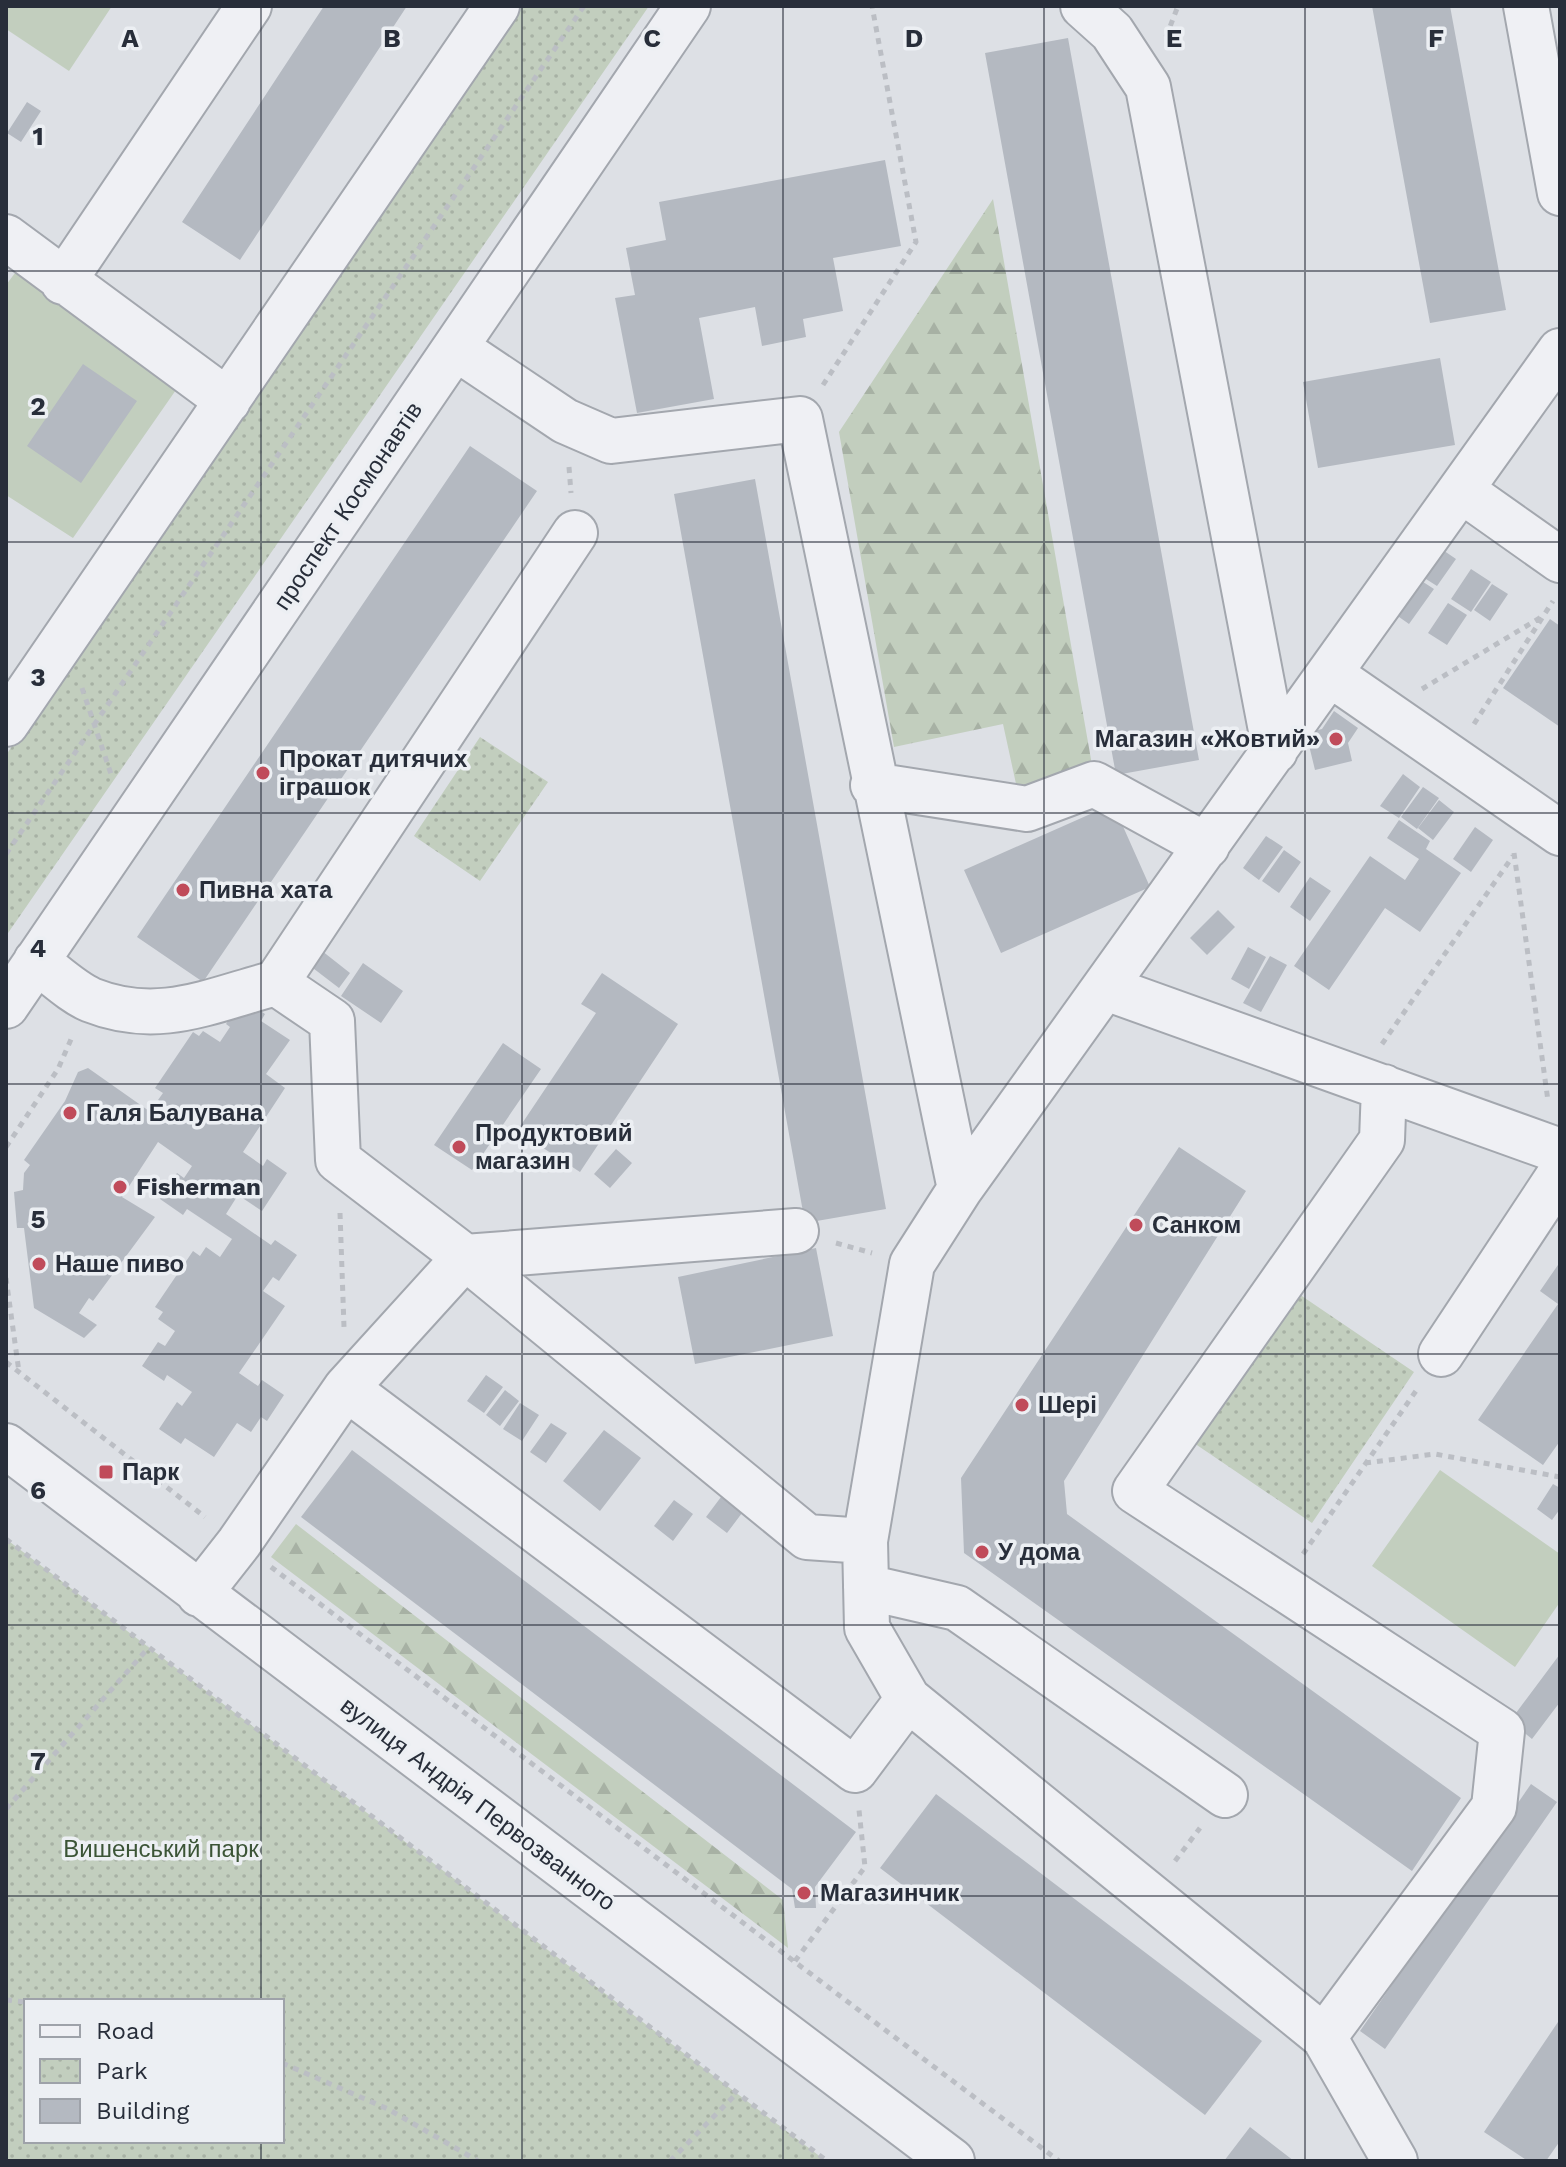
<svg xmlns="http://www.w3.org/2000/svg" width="1566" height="2167" font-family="'Work Sans',sans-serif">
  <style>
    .grass { fill: #c2cebe }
    .forest { fill: url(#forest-firs) }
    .park { fill: url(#park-dots); fill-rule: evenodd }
    .building { fill: #b4b9c1 }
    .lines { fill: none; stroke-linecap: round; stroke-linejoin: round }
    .minor-casing { stroke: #a3a7ae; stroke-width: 48 }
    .path { stroke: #bbbec4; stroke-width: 5; stroke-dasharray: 6 6; stroke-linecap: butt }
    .minor { stroke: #eff0f4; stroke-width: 44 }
    .grid { fill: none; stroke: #282e3a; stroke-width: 2; stroke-opacity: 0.55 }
    .poi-dot { fill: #c04b5a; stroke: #eceff3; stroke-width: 3 }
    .labels { text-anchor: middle; stroke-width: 7; stroke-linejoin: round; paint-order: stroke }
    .street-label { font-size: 24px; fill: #282e3a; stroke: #eceff3 }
    .poi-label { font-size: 24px; font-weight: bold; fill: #282e3a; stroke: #eceff3; text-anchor: start }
    .park-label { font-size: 24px; fill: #3b5436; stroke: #eceff3 }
    .grid-label { font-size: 26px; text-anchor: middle; font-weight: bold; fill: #282e3a; stroke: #eceff3; stroke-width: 7; stroke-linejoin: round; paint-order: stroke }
  </style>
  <defs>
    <pattern id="forest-firs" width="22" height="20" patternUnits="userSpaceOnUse" patternTransform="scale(2)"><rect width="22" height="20" fill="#c2cebe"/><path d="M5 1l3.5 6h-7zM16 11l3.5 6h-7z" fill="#a7b1a4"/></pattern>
    <pattern id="park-dots" width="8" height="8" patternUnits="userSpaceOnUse" patternTransform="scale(2)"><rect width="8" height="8" fill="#c2cebe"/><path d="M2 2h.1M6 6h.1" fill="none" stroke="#a7b1a4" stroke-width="1.8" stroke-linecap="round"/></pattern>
  </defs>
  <rect width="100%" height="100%" fill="#dde0e5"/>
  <!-- grass -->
  <path class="grass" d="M6,6H112L69,71L6,29Z
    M15,273L178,387L73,538L6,495V285Z
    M1440,1470L1560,1554V1602L1515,1667L1372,1566Z"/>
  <!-- forest -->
  <path class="forest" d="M993,199L1092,765L1018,793L1003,724L894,747L839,432Z
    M296,1524L783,1900L788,1948L271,1557Z"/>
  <!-- park -->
  <path class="park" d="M518,6H649L6,936V755Z
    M480,737L548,782L480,881L414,836Z
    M1290,1288L1414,1372L1312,1523L1188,1439Z
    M6,1539L826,2161H6ZM26,2001H282V2141H26Z"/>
  <!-- building -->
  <path class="building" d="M324,6H407L240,260L182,222Z
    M1372,6H1450L1506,310L1430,323Z
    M1068,38L1199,760L1116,775L985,53Z
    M27,102L41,111L21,142L7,133Z
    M885,160L901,246L833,258L843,311L803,319L806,337L762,346L755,307L699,318L714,399L637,413L615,298L635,295L626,248L666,240L659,202Z
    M1440,358L1455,445L1318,468L1303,382Z
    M83,364L137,401L81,483L27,446Z
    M470,446L537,491L203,982L137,937Z
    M755,479L886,1209L805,1223L674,494Z
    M1437,546L1456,559L1437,586L1418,574Z
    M1471,569L1491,582L1471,612L1451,599Z
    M1417,578L1434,589L1409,624L1392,612Z
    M1492,584L1508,594L1490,621L1474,610Z
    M1448,603L1467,615L1447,645L1428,633Z
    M1550,619L1560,626V727L1503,688Z
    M1334,711L1358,728L1348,743L1352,761L1315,770L1306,733L1322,729Z
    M1403,774L1420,787L1399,818L1380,806Z
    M1423,787L1439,798L1417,829L1401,817Z
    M1439,800L1454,812L1433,840L1418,828Z
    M1113,804L1150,887L1001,953L964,870Z
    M1399,820L1430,841L1426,849L1461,873L1420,932L1385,908L1329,990L1294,966L1370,856L1405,880L1419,859L1387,838Z
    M1475,827L1493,840L1471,872L1453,859Z
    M1266,836L1283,847L1259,880L1243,868Z
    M1284,850L1301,862L1279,893L1262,881Z
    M1310,877L1331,891L1310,921L1290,907Z
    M1218,910L1235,927L1207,955L1190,938Z
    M317,947L350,973L339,988L305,962Z
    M1248,947L1266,957L1249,989L1231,979Z
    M1270,956L1287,965L1261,1012L1243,1003Z
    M363,963L403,991L381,1023L341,996Z
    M602,973L678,1024L580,1172L517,1131L596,1013L581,1004Z
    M243,999L265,1014L261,1021L290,1040L266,1074L285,1088L243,1152L263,1166L267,1159L287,1173L262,1211L238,1195L226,1214L271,1245L275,1240L297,1255L279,1281L273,1277L263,1291L285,1306L239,1373L258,1386L262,1380L284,1395L267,1421L261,1417L251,1432L237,1423L214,1457L185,1438L181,1444L159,1429L177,1402L182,1406L192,1392L167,1375L164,1381L142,1366L158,1342L165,1346L175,1331L158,1319L163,1312L155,1307L193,1251L200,1256L206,1247L220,1257L232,1239L187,1209L183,1215L160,1199L177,1173L184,1178L192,1166L158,1142L122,1197L155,1217L93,1301L89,1298L79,1313L97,1325L84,1338L34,1308L24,1228H17L14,1192L23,1190L24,1173L30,1165L24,1160L65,1101L78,1072L88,1068L169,1125L172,1121L167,1119L173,1110L158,1100L163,1093L155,1088L193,1032L199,1036L203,1031L220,1042L230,1027L226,1024Z
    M503,1043L541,1069L472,1170L434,1145Z
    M1179,1147L1246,1191L1064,1481L1067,1514L1461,1798L1412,1871L964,1553L961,1478Z
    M616,1149L632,1163L610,1188L594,1174Z
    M816,1248L833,1336L695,1364L678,1277Z
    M1560,1262V1441L1543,1465L1478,1420L1558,1304L1540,1291Z
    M486,1375L503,1387L484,1413L467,1401Z
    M505,1390L519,1401L500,1426L486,1415Z
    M520,1403L539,1415L522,1441L503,1429Z
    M551,1423L567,1433L546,1463L530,1452Z
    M604,1430L641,1458L600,1511L563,1481Z
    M352,1450L856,1832L815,1887L816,1908H795L792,1889L301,1517Z
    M1553,1484L1560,1488V1509L1552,1520L1537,1509Z
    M721,1497L742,1513L727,1533L706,1517Z
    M674,1500L693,1514L673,1541L654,1526Z
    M1560,1654V1702L1532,1739L1510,1721Z
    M1531,1784L1557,1802L1385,2049L1360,2031Z
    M936,1794L1262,2041L1205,2115L880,1868Z
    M1560,2019V2141L1546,2161H1528L1484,2132Z
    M1250,2127L1294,2161H1224Z"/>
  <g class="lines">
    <defs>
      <path id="minor" d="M1083,6L1112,32L1148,87L1275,751
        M1526,6L1560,193
        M6,237L228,401
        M63,282L249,6
        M456,348L565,421L611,441L800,419L960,1189
        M1461,490L1560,560
        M1330,674L1560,833
        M6,724L497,6
        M873,785L1027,809L1094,784L1207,846
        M36,961C53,973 72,992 91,1000C159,1027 211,1000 276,983L575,533
        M276,983L332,1021L338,1160L465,1257L807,1537L865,1541
        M1106,988L1560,1151
        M6,1006L688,6
        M1441,1354L1560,1174
        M346,1388L465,1257L796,1231
        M6,1446L952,2161
        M866,1587L957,1608L1225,1795
        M199,1594L239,1543L346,1388L855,1770L908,1699L867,1628L865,1541L912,1264L960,1189L1560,351
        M908,1699L1324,2037L1395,2161
        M1324,2037L1494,1807L1502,1731L1135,1491L1382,1140L1384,1087"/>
    </defs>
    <!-- minor casing -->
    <use href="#minor" class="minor-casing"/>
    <!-- path -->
    <path class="path" d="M1166,37L1178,6
      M823,385L916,242L872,6
      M569,467L571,493
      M82,688L112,777
      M1422,689L1543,616
      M1474,724L1553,601
      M1514,853L1548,1101
      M6,854L584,6
      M1382,1044L1513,856
      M6,1147L58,1069L72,1037
      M340,1213L344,1327
      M836,1243L872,1253
      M6,1278L19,1372
      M6,1362L205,1517
      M1365,1463L1435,1454L1560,1477
      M6,1539L827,2161
      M1303,1554L1418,1388
      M271,1567L1059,2161
      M6,1809L149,1647
      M1175,1861L1200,1828
      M795,1961L865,1867L859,1810
      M6,2000L26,2002
      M282,2063L388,2109L478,2161
      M670,2161L737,2093"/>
    <!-- minor -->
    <use href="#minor" class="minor"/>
  </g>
  <!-- grid -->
  <path class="grid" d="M261,6V2001M522,6V2161M783,6V2161M1044,6V2161M1305,6V2161M6,271H1560M6,542H1560M6,813H1560M6,1084H1560M6,1354H1560M6,1625H1560M6,1896H1560M261,2141V2161"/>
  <!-- markers -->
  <g class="poi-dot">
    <circle cx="1336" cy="739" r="8"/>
    <circle cx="263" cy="773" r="8"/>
    <circle cx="183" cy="890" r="8"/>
    <circle cx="70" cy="1113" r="8"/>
    <circle cx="459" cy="1147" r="8"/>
    <circle cx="120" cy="1187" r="8"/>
    <circle cx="1136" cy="1225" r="8"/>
    <circle cx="39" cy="1264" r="8"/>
    <circle cx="1022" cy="1405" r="8"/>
    <rect x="98" y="1464" width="16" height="16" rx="4"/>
    <circle cx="982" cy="1552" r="8"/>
    <circle cx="804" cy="1893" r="8"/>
  </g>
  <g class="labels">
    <!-- street labels -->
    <g class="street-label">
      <text transform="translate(348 506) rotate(-56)" y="8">проспект Космонавтів</text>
      <text transform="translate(478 1804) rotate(37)" y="8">вулиця Андрія Первозванного</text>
    </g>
    <!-- poi labels -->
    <g class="poi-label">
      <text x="1320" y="747" text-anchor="end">Магазин «Жовтий»</text>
      <text x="279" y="767">Прокат дитячих<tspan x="279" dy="28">іграшок</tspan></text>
      <text x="199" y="898">Пивна хата</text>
      <text x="86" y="1121">Галя Балувана</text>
      <text x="475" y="1141">Продуктовий<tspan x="475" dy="28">магазин</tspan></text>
      <text x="136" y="1195">Fisherman</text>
      <text x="1152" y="1233">Санком</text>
      <text x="55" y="1272">Наше пиво</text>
      <text x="1038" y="1413">Шері</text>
      <text x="122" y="1480">Парк</text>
      <text x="998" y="1560">У дома</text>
      <text x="820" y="1901">Магазинчик</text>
    </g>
    <!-- park labels -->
    <g class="park-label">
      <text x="161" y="1857">Вишенський парк</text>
    </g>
  </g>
  <g class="grid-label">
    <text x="130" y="47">A</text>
    <text x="392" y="47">B</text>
    <text x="652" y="47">C</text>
    <text x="914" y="47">D</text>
    <text x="1174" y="47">E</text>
    <text x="1436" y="47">F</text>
    <text x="38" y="145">1</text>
    <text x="38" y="415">2</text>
    <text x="38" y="686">3</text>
    <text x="38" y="957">4</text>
    <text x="38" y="1228">5</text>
    <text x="38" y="1499">6</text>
    <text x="38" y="1770">7</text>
  </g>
  <!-- border -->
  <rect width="1566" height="2167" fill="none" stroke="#282e3a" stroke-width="16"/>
  <!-- legend -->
  <rect x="24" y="1999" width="260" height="144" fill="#eceff3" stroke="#9ea2a9" stroke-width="2"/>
  <rect x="40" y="2025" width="40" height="12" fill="#eff0f4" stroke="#9ea2a9" stroke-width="2"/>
  <text x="96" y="2039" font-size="24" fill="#282e3a">Road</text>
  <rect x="40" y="2059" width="40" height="24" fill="url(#park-dots)" stroke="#9ea2a9" stroke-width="2"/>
  <text x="96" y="2079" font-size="24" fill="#282e3a">Park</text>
  <rect x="40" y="2099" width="40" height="24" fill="#b4b9c1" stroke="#9ea2a9" stroke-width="2"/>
  <text x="96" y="2119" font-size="24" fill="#282e3a">Building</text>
</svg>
